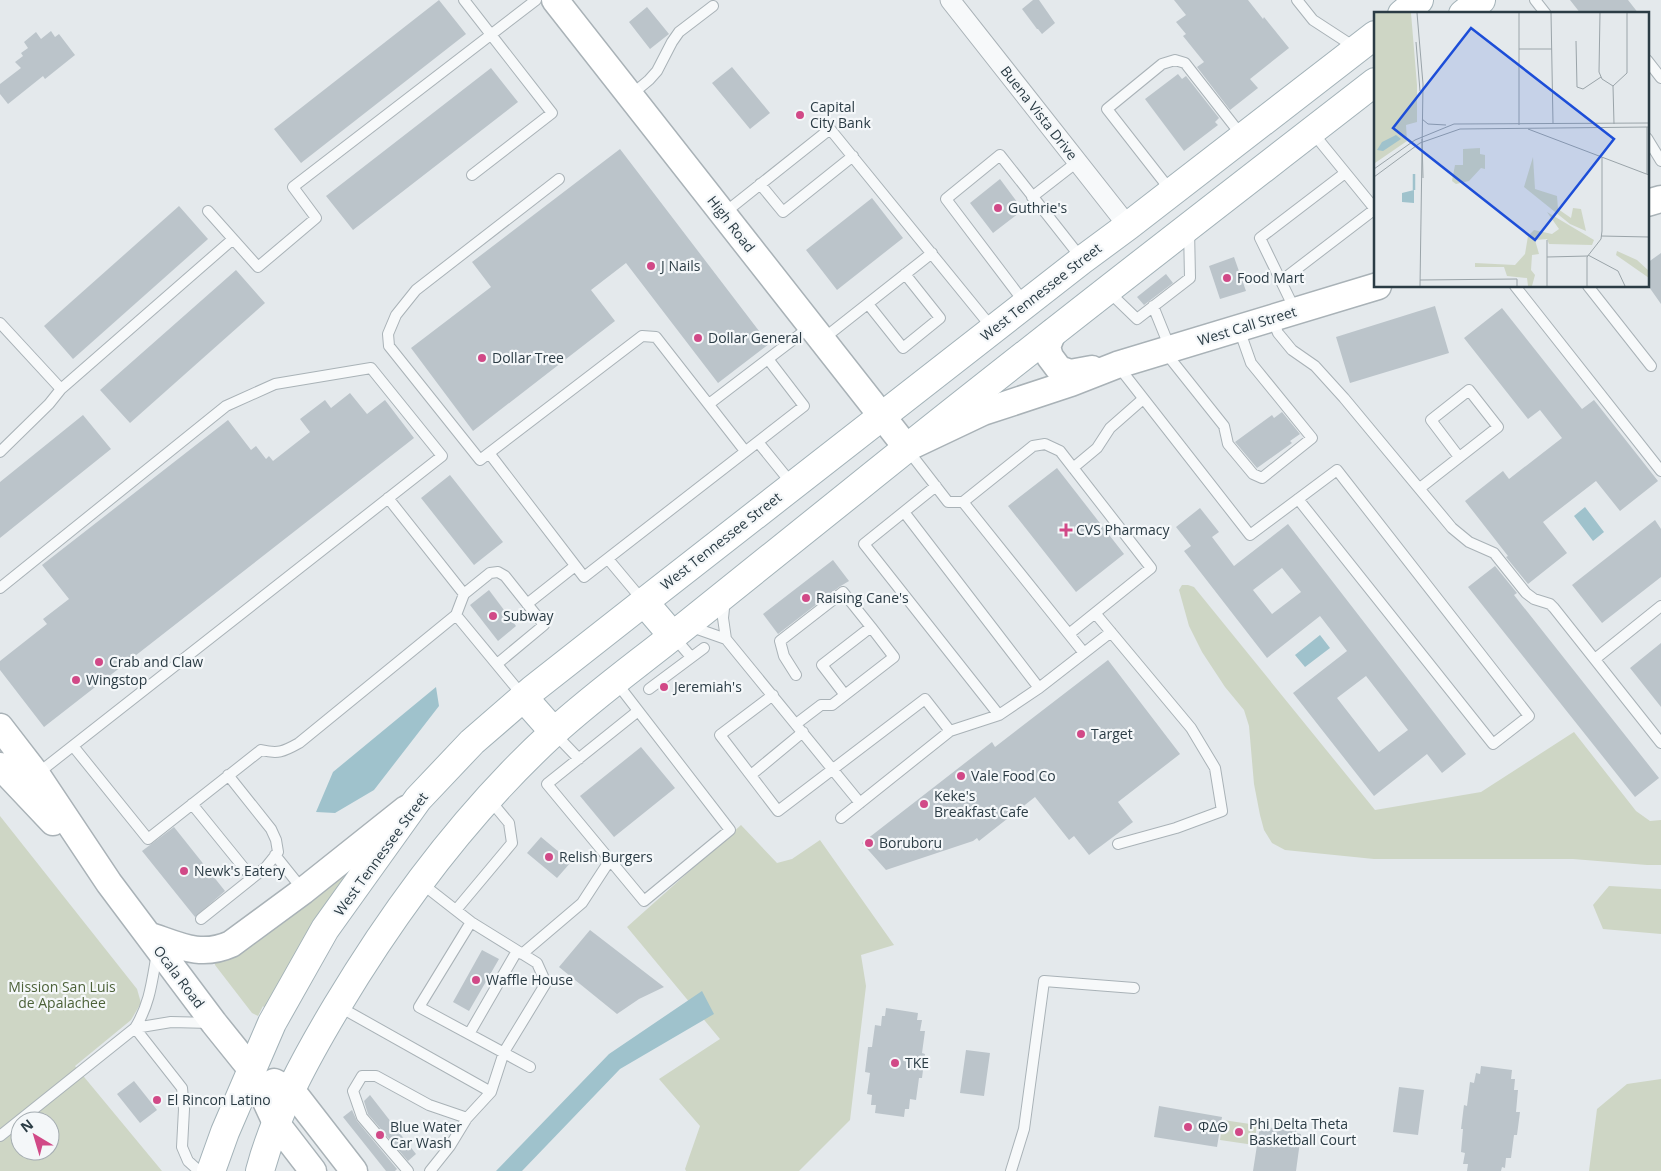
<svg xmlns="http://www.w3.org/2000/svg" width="1661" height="1171" font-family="'Open Sans',sans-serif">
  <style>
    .green { fill: #ced6c5; fill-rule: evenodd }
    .water { fill: #9fc2cc }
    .building { fill: #bbc4ca; fill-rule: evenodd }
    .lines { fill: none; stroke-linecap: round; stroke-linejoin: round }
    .lane-casing { stroke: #a9b2b7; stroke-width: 12 }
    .street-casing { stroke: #a9b2b7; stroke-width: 21 }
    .secondary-casing { stroke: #a9b2b7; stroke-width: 29 }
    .primary-casing { stroke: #a3b2b8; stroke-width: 30 }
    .lane { stroke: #f7f9fa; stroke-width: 10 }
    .street { stroke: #f7f9fa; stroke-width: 19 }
    .secondary { stroke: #fff; stroke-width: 26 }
    .primary { stroke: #fff; stroke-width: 28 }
    .poi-dot { fill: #d14987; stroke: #f4f7f9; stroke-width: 2 }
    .labels { text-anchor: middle; stroke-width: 4.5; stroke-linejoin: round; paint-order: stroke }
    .poi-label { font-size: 14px; fill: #2b3c45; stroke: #f4f7f9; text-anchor: start }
    .street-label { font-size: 14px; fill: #2b3c45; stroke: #f4f7f9 }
    .park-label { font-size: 14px; fill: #4c6138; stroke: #f4f7f9 }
    .inset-river { fill: none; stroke: #9fc2cc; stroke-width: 2.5 }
    .inset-road { fill: none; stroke: #9aa4a9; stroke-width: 1 }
    .view { fill: #1d4ed8; fill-opacity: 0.15; stroke: #1d4ed8; stroke-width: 2.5 }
    .inset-edge { fill: none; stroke: #2b3c45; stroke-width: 2.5 }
  </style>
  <rect width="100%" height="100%" fill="#e4e9ec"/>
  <!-- green -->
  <path class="green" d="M1182,585H1188L1194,587L1375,810L1481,792L1574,732L1636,811L1650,821L1661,820V865H1647L1573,859H1374L1285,850L1272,843L1264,830L1260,815L1254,784L1249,726L1244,710L1225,687L1202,652L1189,626L1179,590Z
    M0,816L137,989L141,1003L131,1020L75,1066L162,1171H0ZM20,1121H50V1151H20Z
    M741,825L777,863L792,859L820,840L894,945L861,955L866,986L850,1120L799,1171H686L685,1169L700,1126L659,1079L720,1039L627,927Z
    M350,870L316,920L266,1010L263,1006L258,1016L252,1013L215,965V957Z
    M1609,886L1661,889V934L1603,929L1593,905Z
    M1661,1079V1171H1589L1597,1109L1627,1084Z
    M1223,1120L1257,1125L1254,1145L1220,1140Z"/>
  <!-- water -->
  <path class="water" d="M1585,507L1604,532L1593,541L1574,516Z
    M1320,635L1330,648L1305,667L1295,655Z
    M436,687L439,706L374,790L335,813L316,812L333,772Z
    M702,991L714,1014L620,1069L522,1171H496L609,1054Z"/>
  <!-- building -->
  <path class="building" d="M439,0L466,34L301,163L274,129Z
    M1033,0H1039L1055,23L1042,34L1038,29H1037L1022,9Z
    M1174,0H1248L1263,19L1264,17L1289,48L1250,79L1258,88L1230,110L1197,67L1204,62L1183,36L1186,34L1176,22L1186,15Z
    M1570,0H1628L1639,14H1581Z
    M647,7L669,34L650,49L629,22Z
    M51,31L55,37L59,34L75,55L45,79L43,76L8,104L0,94V84L21,68L15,62L23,56L21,53L28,48L24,42L36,32L41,39Z
    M732,67L770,113L750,129L712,83Z
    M491,68L518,102L353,230L326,196Z
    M1178,74L1182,79L1186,76L1219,118L1215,122L1218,125L1184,151L1145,99Z
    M620,149L769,344L718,383L626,263L591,290L615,321L473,431L411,348L491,287L472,262Z
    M1000,179L1023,210L993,233L970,203Z
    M872,198L903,238L837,290L806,250Z
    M179,206L208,239L73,359L44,326Z
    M1661,253V304L1647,284V263Z
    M1234,257L1246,291L1220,299L1209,266Z
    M236,270L265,303L130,423L100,390Z
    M1166,274L1173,283L1144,305L1137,297Z
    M1435,306L1449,353L1350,383L1336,337Z
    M1502,308L1582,409L1594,400L1658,481L1620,511L1596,481L1543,522L1567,553L1528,584L1506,557L1508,556L1465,501L1503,471L1509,479L1562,438L1540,410L1528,419L1464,338Z
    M350,393L367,414L385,400L414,438L44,727L0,670V661L47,624L43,619L69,599L42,565L228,420L251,450L256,446L266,459L269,456L273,461L310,432L300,419L325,400L331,408Z
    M1282,412L1300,434L1290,441L1292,443L1257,468L1235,442L1272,415L1274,418Z
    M83,415L111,449L0,538V482Z
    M1057,468L1124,554L1076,592L1008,506Z
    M450,475L503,542L474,565L421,498Z
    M1200,508L1219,532L1212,537L1234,566L1288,524L1466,754L1442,773L1427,754L1374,796L1293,693L1347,651L1320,616L1267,658L1184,551L1191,546L1176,527ZM1282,568L1301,592L1272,614L1253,590ZM1366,676L1408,730L1379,752L1337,698Z
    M1655,520L1661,529V577L1602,623L1572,585Z
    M833,560L849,581L839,587L778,634L763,614Z
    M1495,566L1517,593L1514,595L1659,778L1635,797L1468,587Z
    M489,590L516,626L498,641L470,605Z
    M1661,643V707L1630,668Z
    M1108,660L1180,754L1118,802L1133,822L1089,855L1074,836L1069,840L1035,797L979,841L977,838L973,841L886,870L862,843L992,742L995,747Z
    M641,747L675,788L614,837L580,796Z
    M174,827L225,891L195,917L142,851Z
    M541,837L571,862L557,878L527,853Z
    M590,930L664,987L639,999L617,1014L559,967Z
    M482,950L499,959L469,1011L453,1002Z
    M886,1008L918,1013L917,1020H922L920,1031H925L922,1053L925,1054L922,1078H919L916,1100L910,1099L909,1109H905L904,1117L875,1113L876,1105H871L872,1095L867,1094L870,1073L865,1072L868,1047H872L875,1025L881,1026L882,1016H885Z
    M966,1050L990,1053L984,1096L960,1093Z
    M1481,1066L1512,1070L1511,1079H1515L1514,1090H1518L1516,1112H1520L1517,1135H1514L1511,1158H1506L1505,1168L1502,1167L1501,1171H1467L1468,1164H1463L1465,1153L1461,1152L1463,1129H1461L1464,1105L1467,1106L1470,1082L1474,1083L1476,1073L1480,1074Z
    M134,1081L157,1110L140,1123L117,1094Z
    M1399,1087L1424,1090L1418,1135L1393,1132Z
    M370,1095L416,1154L408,1161L368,1114L364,1101Z
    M1159,1106L1222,1117L1217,1147L1154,1137Z
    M352,1110L357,1121L397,1169L395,1171H386L343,1117Z
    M1274,1121L1297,1125L1296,1133L1301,1134L1296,1171H1253L1260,1126L1273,1128Z"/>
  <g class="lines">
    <defs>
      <path id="lane" d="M464,0L552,113L472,175
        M1297,0L1313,20L1356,48
        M1535,0L1546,14
        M1647,60L1661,78
        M631,95L649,80L657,71L672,42L679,32L713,6
        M1647,138L1661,161
        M559,179L416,290L396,315L388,334L389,346L480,460L642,336L656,337L745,451
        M760,184L783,212L853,156
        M1171,191L1107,109L1162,64L1175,60L1185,63L1242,136
        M1032,197L1077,162
        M208,211L258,267L316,218L293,187L536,0
        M723,214L830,129L993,329
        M1281,281L1375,209L1313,133
        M1515,286L1661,471
        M1588,286L1651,366
        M1108,291L1137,319L1190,278L1189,229
        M1024,302L946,199L1000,155L1082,259
        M868,304L903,348L940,318L905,274
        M1153,306L1170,348
        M1295,310L1260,238L1345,173
        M1272,318L1278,333L1292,350L1315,366L1344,398L1452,528L1469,542L1494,553L1526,593L1534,599L1550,604L1554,608L1661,743
        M0,323L61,389
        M823,339L932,253
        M1165,352L1224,426L1228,444L1253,474L1262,478L1312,438L1251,363L1239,329
        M1118,366L1250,535L1337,470L1529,716L1493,744L1298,499
        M709,404L811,326
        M758,442L792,484
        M907,449L948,502H963L1033,446L1045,444L1060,451L1151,568L1069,634
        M0,452L49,404L61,389L233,239
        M489,453L584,577L804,406L768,359
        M1073,468L1097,448L1110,428L1143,399
        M936,486L864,544L999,715
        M1420,488L1498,427L1469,390L1431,420L1459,457
        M388,498L464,594
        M963,502L1084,653
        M904,512L1039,688
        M608,559L644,602
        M0,588L226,406L275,384L371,368L442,456L37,774
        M725,599L723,618L726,639L860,803
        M527,604L575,566
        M1095,613L1191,728L1215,768L1222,811L1176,828L1118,844
        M456,615L523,696
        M689,626L726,639
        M674,637L691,657
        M1595,659L1661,606
        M796,675L784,656L780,641L843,592L871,627
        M616,682L730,830L644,901L547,784L638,711
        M649,689L704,648
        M773,695L720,735L778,811L925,699L950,731
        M796,724L821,705H832L894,657L871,627L822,665L845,695
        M555,734L579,759
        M73,746L148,839L261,750C278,754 283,752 299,743L456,615L464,594L490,573L498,572L505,576L544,625L497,664
        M751,775L803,732
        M192,804L252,878
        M841,818L950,731L999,715L1039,688L1111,632
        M275,855L303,890
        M421,883L471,922L537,963L546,983L504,1052L491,1092L467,1118L450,1146L430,1171
        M456,910L512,843L509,823L489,799
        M201,919L266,867L278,852L276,840L271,829L228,775
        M471,922L419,1007L530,1067
        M522,954L582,903L610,860
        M338,1006L491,1092
        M135,1028L182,1088L184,1109L182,1147L188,1161L199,1171
        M135,1028L171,1022L211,1023
        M469,1034L517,951
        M0,1136L135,1028C150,1004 152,981 157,953
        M408,1171L362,1117L353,1091L362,1076H376L429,1105L467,1118
        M1011,1171L1024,1129L1044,981L1134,988"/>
      <path id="street" d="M950,0L1128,226"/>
      <path id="secondary" d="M555,0L907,448L983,412L1071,383L1117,365L1378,286
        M1647,203L1661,199
        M1053,332L1047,347L1050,357L1059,369L1070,373L1092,369
        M0,727L37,775L109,883L214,1023L251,1069L276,1123L313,1171
        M0,766L53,822
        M148,935C178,945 200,958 231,944L303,891L406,809
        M274,1082L292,1091L354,1171"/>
      <path id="primary" d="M1402,14L1419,0
        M1463,14L1481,0
        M644,602L673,636
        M523,697L554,732
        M211,1171L225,1132L272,1023L325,929L418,799L472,742L532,690L644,602L1082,260L1128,226L1375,35
        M260,1171C275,1114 307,1056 337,1006C397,906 467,812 553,733C588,701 627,672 664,643C728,591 792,540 856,489C1027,351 1201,217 1375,82"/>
    </defs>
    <!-- lane casing -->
    <use href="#lane" class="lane-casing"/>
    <!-- street casing -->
    <use href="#street" class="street-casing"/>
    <!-- secondary casing -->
    <use href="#secondary" class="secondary-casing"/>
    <!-- primary casing -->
    <use href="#primary" class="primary-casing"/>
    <!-- lane -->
    <use href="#lane" class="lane"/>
    <!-- street -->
    <use href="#street" class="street"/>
    <!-- secondary -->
    <use href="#secondary" class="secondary"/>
    <!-- primary -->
    <use href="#primary" class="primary"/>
  </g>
  <!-- markers -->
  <g class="poi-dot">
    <circle cx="800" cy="115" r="5"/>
    <circle cx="998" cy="208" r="5"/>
    <circle cx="651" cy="266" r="5"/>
    <circle cx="1227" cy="278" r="5"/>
    <circle cx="698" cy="338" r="5"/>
    <circle cx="482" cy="358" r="5"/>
    <path d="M1063.5 522.5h5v5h5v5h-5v5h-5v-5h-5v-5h5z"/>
    <circle cx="806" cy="598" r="5"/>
    <circle cx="493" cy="616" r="5"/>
    <circle cx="99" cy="662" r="5"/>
    <circle cx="76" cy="680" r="5"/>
    <circle cx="664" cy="687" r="5"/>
    <circle cx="1081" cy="734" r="5"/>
    <circle cx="961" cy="776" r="5"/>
    <circle cx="924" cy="804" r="5"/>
    <circle cx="869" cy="843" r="5"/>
    <circle cx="549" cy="857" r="5"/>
    <circle cx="184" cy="871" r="5"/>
    <circle cx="476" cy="980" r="5"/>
    <circle cx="895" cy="1063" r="5"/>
    <circle cx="157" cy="1100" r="5"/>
    <circle cx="1188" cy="1127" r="5"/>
    <circle cx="1239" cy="1132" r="5"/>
    <circle cx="380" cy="1135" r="5"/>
  </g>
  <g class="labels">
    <!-- poi labels -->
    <g class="poi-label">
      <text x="810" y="112">Capital<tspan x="810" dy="16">City Bank</tspan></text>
      <text x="1008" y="213">Guthrie's</text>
      <text x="661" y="271">J Nails</text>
      <text x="1237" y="283">Food Mart</text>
      <text x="708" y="343">Dollar General</text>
      <text x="492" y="363">Dollar Tree</text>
      <text x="1076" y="535">CVS Pharmacy</text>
      <text x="816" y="603">Raising Cane's</text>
      <text x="503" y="621">Subway</text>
      <text x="109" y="667">Crab and Claw</text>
      <text x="86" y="685">Wingstop</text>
      <text x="674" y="692">Jeremiah's</text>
      <text x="1091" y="739">Target</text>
      <text x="971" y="781">Vale Food Co</text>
      <text x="934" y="801">Keke's<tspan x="934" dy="16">Breakfast Cafe</tspan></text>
      <text x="879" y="848">Boruboru</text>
      <text x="559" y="862">Relish Burgers</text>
      <text x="194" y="876">Newk's Eatery</text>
      <text x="486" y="985">Waffle House</text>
      <text x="905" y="1068">TKE</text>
      <text x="167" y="1105">El Rincon Latino</text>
      <text x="1249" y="1129">Phi Delta Theta<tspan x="1249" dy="16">Basketball Court</tspan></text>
      <text x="390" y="1132">Blue Water<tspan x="390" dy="16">Car Wash</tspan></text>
      <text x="1198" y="1132">ΦΔΘ</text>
    </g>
    <!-- street labels -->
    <g class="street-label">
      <text transform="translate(1039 113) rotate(52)" y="5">Buena Vista Drive</text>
      <text transform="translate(731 224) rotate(52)" y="5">High Road</text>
      <text transform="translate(1041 292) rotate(-38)" y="5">West Tennessee Street</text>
      <text transform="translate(1247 326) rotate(-17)" y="5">West Call Street</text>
      <text transform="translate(721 541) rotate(-38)" y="5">West Tennessee Street</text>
      <text transform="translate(381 854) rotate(-54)" y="5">West Tennessee Street</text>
      <text transform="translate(179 977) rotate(53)" y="5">Ocala Road</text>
    </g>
    <!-- park labels -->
    <g class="park-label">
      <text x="62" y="992">Mission San Luis<tspan x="62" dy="16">de Apalachee</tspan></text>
    </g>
  </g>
  <!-- overview -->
  <g transform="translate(1374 12)">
    <rect width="275" height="275" fill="#e4e9ec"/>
    <path d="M0,1H37L43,73V110L32,113L33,129L1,151ZM106,136V142L111,143V157L107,156L95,169L82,172L78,169L81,153H89V137ZM159,145L161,177L183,184L184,197L197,206L199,196L207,197L212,219L196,212L150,175ZM173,200L220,228L218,233L175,232L173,227L161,228L165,242L158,243L157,258L161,263L158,274H154L153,266L133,264L130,255H101V251L141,253L151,242L154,224L160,218L178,222L185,217ZM243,239L263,248L275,259V266L242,243Z" fill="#ced6c5"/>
    <path d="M22,123L27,127L9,139L3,138L8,130ZM40,178V191L28,190V181Z" fill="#9fc2cc"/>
    <path class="inset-river" d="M40,178V162"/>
    <path class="inset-road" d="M43,1L49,72L46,274M145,1V113M177,1L179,111M226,1L225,60L228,67L239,74M202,29L203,75L209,77L227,65M42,30L46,79M145,37H178M239,74L253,61V1M239,74L240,112M48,107L54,112L72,113M273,115V162M154,117L275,163M48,127L49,166M0,157L41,128L80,112L275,111M0,165L46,131L86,117L275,115M227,224L275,225M173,228V274M214,243L244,259L251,274M173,245L214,244M46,268L143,267V274M213,274V245L227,227L228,219V145"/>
    <path class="view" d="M97,16L240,127L161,228L19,116Z"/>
    <rect width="275" height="275" class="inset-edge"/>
  </g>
  <!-- north arrow -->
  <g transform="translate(35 1136) rotate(322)"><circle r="24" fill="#f4f7f9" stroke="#a4acb1"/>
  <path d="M0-4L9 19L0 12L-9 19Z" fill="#d14987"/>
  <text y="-8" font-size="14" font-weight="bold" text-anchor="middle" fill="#2b3c45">N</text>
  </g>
</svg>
